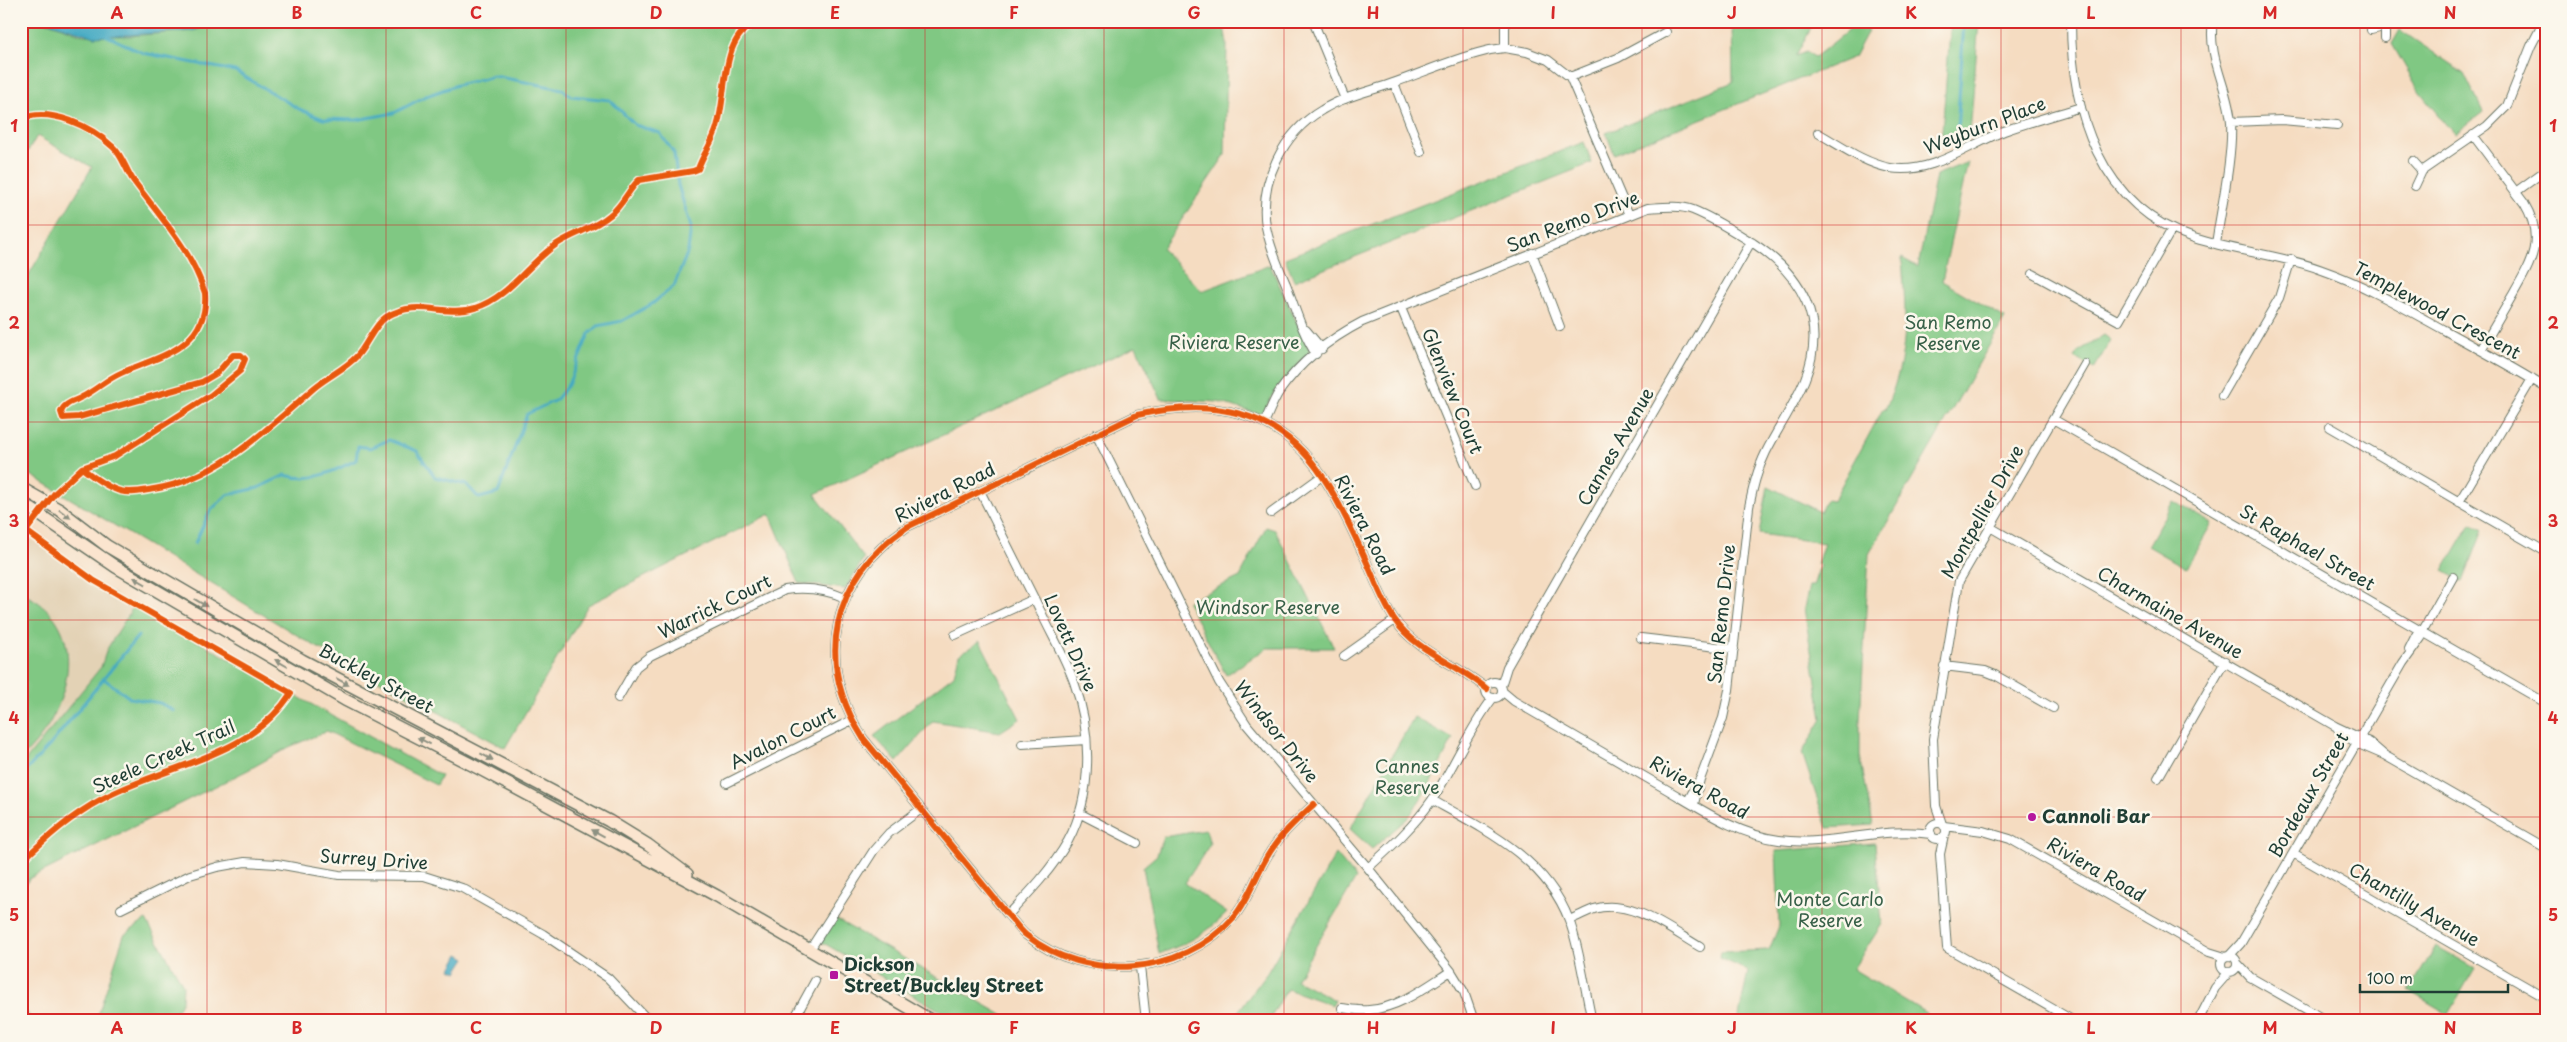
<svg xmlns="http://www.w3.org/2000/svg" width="2567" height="1042" font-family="'Playpen Sans',sans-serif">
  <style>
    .built { fill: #e3d2b5 }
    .green { fill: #80c883; stroke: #50825c }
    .water { fill: #42a9c2; stroke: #30737b }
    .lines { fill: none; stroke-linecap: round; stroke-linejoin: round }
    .stream { stroke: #42a9c2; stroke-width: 3 }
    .minor-casing { stroke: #6a7565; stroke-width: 10 }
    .secondary-casing { stroke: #6a7565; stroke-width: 14 }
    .minor { stroke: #fff; stroke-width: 8 }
    .secondary { stroke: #fbe5cf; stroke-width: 11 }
    .cycleway-casing { stroke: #fbf7ec; stroke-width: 9 }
    .cycleway { stroke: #e8590c; stroke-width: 6 }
    .oneway { fill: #8d9182 }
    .grid { fill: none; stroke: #d62828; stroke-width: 1; stroke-opacity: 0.55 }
    .poi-dot { fill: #b5179e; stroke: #fbf7ec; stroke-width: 2 }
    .labels { text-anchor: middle; stroke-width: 5; stroke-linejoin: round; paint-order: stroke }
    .street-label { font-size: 18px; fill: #1f3d34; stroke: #fbf7ec }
    .park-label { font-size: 18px; fill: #376048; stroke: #fbf7ec }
    .poi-label { font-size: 18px; font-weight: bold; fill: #1f3d34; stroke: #fbf7ec; text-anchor: start }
    .neatline { fill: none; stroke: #d62828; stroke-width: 2 }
    .grid-label { font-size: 16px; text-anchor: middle; font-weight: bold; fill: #d62828 }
  </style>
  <rect width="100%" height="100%" fill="#fbf7ec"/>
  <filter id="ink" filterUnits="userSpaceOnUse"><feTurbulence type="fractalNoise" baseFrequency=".02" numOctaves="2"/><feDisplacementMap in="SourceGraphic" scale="10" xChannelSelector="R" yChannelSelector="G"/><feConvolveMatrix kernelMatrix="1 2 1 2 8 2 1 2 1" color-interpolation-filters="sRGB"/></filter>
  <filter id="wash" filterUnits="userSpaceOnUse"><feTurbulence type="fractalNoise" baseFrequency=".0096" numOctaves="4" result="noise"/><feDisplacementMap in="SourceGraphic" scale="20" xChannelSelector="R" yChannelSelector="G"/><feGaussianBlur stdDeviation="1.12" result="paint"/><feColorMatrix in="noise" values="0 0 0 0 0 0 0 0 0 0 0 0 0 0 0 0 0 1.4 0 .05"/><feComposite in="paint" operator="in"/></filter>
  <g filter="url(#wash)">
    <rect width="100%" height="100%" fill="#f5dcc1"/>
    <!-- built -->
    <path class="built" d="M21,533L134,606L107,649L101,667L21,766Z"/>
    <!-- green -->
    <path class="green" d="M21,21L48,22L83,35L129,36L193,31L220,21H1223L1227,43L1225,155L1162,249L1202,291L1270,265L1310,351L1276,389L1262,415L1218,402L1161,399L1136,346L815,494L864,558L845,589L799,583L770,514L588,605L505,748L315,646L21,469V288L92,167L37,136L28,151L21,147Z
      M1732,21H1815L1796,56L1806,52L1815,57L1855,25L1868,31L1854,57L1614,154L1606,133L1733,82Z
      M1951,21H1979L1970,133L1946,144L1941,143Z
      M2400,30L2464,73L2483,112L2455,134L2420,92L2392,44Z
      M1584,142L1592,163L1294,281L1285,258Z
      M1968,162L1942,281L2005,318L1869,554L1860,721V756L1873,825L1827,828L1802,753L1822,719L1804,608L1809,586H1813L1820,565L1817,564L1824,543L1759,534L1768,486L1820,512L1826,500L1833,501L1883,409L1885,410C1910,355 1906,317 1902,258L1918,267L1936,175Z
      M2104,335L2111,340L2094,369L2075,358L2079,351Z
      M2173,501L2212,523L2186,568L2148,546Z
      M2471,523L2483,530L2463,582L2443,571Z
      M1266,527L1275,530L1334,648H1267L1226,675L1187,602L1240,577Z
      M21,593C96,624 69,716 21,758Z
      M134,606L441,776L436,785L327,731L289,747L248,770L30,878L21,890V766L101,667L107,649Z
      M980,641L1020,719L1000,732L933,721L897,762L874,736L954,675L959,655Z
      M1414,717L1453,739L1428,787L1409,817L1372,849L1350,829Z
      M1206,830L1210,844L1185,883L1227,913C1205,935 1188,943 1159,954L1143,867L1157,855L1163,837Z
      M1875,843L1882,924L1853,969L1926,1013V1021H1738L1748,971L1720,958L1721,952L1769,950L1779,926L1776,851Z
      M1336,854L1356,878L1296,980L1335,1000L1332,1005L1287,989L1269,1021H1231L1267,973Z
      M834,918L1013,1021H958L820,941Z
      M146,920L183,985L182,1001L170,1021H96L124,935Z
      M2436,946L2475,968L2448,1014L2409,991Z
      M21,1004L33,1021H21Z"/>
    <!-- water -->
    <path class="water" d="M32,21H220L193,31L95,37L48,22Z
      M459,954L466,958L457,972L451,969Z"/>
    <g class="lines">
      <!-- stream -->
      <path class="stream" d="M105,35L143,53L235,71L299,109L323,119L356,120L394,113L426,96L457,85L494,76L562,89L571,96L610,100L635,125L660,133L674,153L678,185L691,227L688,251L674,286L652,304L622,321L598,326L589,334L568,385L556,400L527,414L498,493L479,498L467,485L435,477L417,451L389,440L370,448L358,446L356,460C332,472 312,483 285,475L258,488L227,495L210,511L195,543
        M1957,131L1964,21
        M104,679L130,698L160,703L174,711
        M21,776L51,744L138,636"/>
    </g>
  </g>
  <g filter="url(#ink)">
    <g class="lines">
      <defs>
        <path id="minor" d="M1313,21L1345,99
          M1505,21V48
          M2071,21C2071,111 2099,207 2194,238C2236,252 2280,254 2322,270C2365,285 2404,308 2444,330C2478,349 2513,367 2546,388
          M2213,21C2207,57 2228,87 2231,122C2233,157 2221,209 2216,244
          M2385,21V38
          M2371,30L2384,27
          M1570,77L1618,58L1666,32
          M1394,83L1421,152
          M2231,122L2282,120L2337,125
          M1818,133C1841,146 1864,163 1890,168C1931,175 1968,145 2004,131C2029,122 2055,115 2081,107
          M2473,135L2524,203C2546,239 2531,263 2512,296C2502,314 2491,332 2481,350
          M2413,161L2422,171
          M2415,186L2422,171L2487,126L2507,106L2531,46L2544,21
          M2517,191L2546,170
          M1532,253L1560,327
          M2033,274L2119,321L2172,229
          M1401,308L1475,486
          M1306,330L1322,349
          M1316,354C1302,333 1295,307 1286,284C1278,266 1270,247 1266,227C1259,181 1283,133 1322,110C1344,96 1372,91 1396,82C1427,71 1458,57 1490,50L1505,48L1527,52L1548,60L1570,77L1629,215
          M2222,396L2279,298L2291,259
          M2053,419L2546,703
          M1264,423C1269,413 1273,401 1279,392C1300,362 1331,338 1362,322L1648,208C1663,207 1679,205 1693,210C1713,218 1735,232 1753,243C1802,275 1828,321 1805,379C1795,404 1778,428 1766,452C1757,470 1753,488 1749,507L1729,690L1723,718L1701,777L1688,801
          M2330,427L2546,552
          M1096,434L1219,682L1247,725L1368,868L1451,971L1464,992L1474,1021
          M980,491C1000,530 1020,570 1040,610C1051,634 1065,657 1074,682C1092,731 1093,795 1068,841C1052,869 1030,892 1008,915
          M2459,502L2532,379
          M1271,513L1322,476
          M1990,527L2335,726L2369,742L2384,755
          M955,635L1034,599
          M1641,638L1734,649
          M2409,649L2416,635L2422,632
          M1344,656L1395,620
          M1944,666L1985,671L1995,675L2053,708
          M1486 690a8 8 0 1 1 16 0a8 8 0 1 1-16 0Z
          M1501,686L1507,667L1751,242
          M1502,691L1514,701C1562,729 1611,757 1659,785C1698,807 1735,834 1779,840C1830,847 1881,826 1931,834
          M618,698L636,667L650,656L785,590C807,587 825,589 845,598
          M2338,729L2356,743L2384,755L2546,848
          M1022,744L1086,740
          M2158,778L2225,661
          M727,783L852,720
          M1432,800C1486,830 1546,859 1569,920C1580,948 1585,991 1592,1021
          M1314,804C1298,819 1282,833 1270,852C1256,873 1250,898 1233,918C1182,976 1086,983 1026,935C1019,929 1014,921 1008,915L863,738C814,661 831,579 907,527L1137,415C1212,398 1278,409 1323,477C1339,501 1351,528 1363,554C1373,575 1381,599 1394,619C1416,652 1458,664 1487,689
          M1694,804L1700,779
          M1079,813L1137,843
          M1930 831a8 8 0 1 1 16 0a8 8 0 1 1-16 0Z
          M1942,824L1936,806L1933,739L1959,581L2085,364
          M1944,826L1983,831L2010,839L2209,952L2225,957
          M1944,836L1940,854L1947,948L2074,1021
          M2293,853L2546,998
          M1368,868C1391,847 1414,826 1432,800C1454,767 1469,729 1493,698
          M121,909L190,875L217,867L245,862L277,864L339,875L424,876L462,888L543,934L608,978L649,1021
          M1569,920C1577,917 1586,912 1594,909C1631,898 1669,929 1700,947
          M809,951L874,850L889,833L921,809
          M2221 964a8 8 0 1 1 16 0a8 8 0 1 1-16 0Z
          M2229,956L2241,943L2403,663L2421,638L2422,632L2453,577
          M2238,964L2250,977L2327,1021
          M1140,967L1146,1021
          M1342,1008C1350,1009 1360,1011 1369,1010C1399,1008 1426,987 1451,971
          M793,1021L815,981
          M2198,1021L2215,988L2229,972"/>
        <path id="secondary" d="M21,488L60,510L107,546L302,660L609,821L648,845L687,874
          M21,502L116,567L345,700L480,769L717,896L932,1021"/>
      </defs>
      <!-- minor casing -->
      <use href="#minor" class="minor-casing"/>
      <!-- secondary casing -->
      <use href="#secondary" class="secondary-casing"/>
      <!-- minor -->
      <use href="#minor" class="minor"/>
      <!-- secondary -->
      <use href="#secondary" class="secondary"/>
      <defs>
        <path id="cycleway" d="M21,119C50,106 92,127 113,147C122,155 126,170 133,180C159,216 191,249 205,293C209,347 160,356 121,373C107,379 96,390 82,397C75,401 64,403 61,412L63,418L79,417L202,382L217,373L233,355H241L245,359L240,371L211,395L115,456L82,468C93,477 106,487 120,491C131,494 143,491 154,489C219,478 266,430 314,388C328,376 345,369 357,356C367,345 374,325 386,317C419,297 444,318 475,308C510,297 528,263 557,244C574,233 595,228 610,215C623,205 628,190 639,180L693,171L698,169C703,154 713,142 717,127C728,92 719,37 758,21
          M1314,804C1298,819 1282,833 1270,852C1256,873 1250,898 1233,918C1182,976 1086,983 1026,935C1019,929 1014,921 1008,915L863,738C814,661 831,579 907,527L1137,415C1212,398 1278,409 1323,477C1339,501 1351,528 1363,554C1373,575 1381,599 1394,619C1416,652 1458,664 1487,689
          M21,862C46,838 72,815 102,799C166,764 249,759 291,693L93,580L26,531L54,494L82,468"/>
      </defs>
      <!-- cycleway casing -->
      <use href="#cycleway" class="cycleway-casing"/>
      <!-- cycleway -->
      <use href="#cycleway" class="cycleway"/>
    </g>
    <!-- one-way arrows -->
    <defs><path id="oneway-solid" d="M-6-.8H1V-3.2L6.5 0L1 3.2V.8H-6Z" transform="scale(1.25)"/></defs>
    <g class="oneway">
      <use href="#oneway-solid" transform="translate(65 514) rotate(36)"/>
      <use href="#oneway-solid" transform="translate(140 581) rotate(-150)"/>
      <use href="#oneway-solid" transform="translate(201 603) rotate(31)"/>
      <use href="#oneway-solid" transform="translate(281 663) rotate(-150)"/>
      <use href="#oneway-solid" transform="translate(343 682) rotate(28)"/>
      <use href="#oneway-solid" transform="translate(424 741) rotate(-153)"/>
      <use href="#oneway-solid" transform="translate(487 757) rotate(28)"/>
      <use href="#oneway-solid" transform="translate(598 833) rotate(-152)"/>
    </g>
  </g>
  <!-- grid -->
  <path class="grid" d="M207,21V1021M386,21V1021M566,21V1021M745,21V1021M925,21V1021M1104,21V1021M1284,21V1021M1463,21V1021M1642,21V1021M1822,21V1021M2001,21V1021M2181,21V1021M2360,21V1021M21,225H2546M21,422H2546M21,620H2546M21,817H2546"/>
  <!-- markers -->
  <g class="poi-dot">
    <circle cx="2032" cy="817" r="5"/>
    <rect x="829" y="970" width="10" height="10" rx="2.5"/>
  </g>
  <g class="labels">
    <!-- street labels -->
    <g class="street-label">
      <text transform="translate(1985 126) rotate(-21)" y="6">Weyburn Place</text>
      <text transform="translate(1573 222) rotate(-21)" y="6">San Remo Drive</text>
      <text transform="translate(2437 311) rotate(28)" y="6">Templewood Crescent</text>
      <text transform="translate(1452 391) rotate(68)" y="6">Glenview Court</text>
      <text transform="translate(1616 447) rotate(-60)" y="6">Cannes Avenue</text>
      <text transform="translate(945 493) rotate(-27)" y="6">Riviera Road</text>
      <text transform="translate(1983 512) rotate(-61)" y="6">Montpellier Drive</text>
      <text transform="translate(1364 525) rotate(63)" y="6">Riviera Road</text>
      <text transform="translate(2307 548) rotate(30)" y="6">St Raphael Street</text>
      <text transform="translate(715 607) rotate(-26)" y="6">Warrick Court</text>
      <text transform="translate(2170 613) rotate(30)" y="6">Charmaine Avenue</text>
      <text transform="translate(1722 614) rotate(-84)" y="6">San Remo Drive</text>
      <text transform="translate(1070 643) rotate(66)" y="6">Lovett Drive</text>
      <text transform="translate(376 679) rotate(28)" y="6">Buckley Street</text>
      <text transform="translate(1276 732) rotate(52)" y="6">Windsor Drive</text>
      <text transform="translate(783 738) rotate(-27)" y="6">Avalon Court</text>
      <text transform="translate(164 757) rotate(-24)" y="6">Steele Creek Trail</text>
      <text transform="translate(1699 788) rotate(29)" y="6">Riviera Road</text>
      <text transform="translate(2309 795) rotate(-60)" y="6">Bordeaux Street</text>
      <text transform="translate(374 860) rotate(4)" y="6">Surrey Drive</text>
      <text transform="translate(2096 870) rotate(30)" y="6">Riviera Road</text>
      <text transform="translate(2414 905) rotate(30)" y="6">Chantilly Avenue</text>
    </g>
    <!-- park labels -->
    <g class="park-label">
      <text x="1948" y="329">San Remo<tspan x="1948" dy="21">Reserve</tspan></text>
      <text x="1234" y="349">Riviera Reserve</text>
      <text x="1268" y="614">Windsor Reserve</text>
      <text x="1407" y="773">Cannes<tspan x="1407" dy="21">Reserve</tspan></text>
      <text x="1830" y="906">Monte Carlo<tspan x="1830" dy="21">Reserve</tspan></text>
    </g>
    <!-- poi labels -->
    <g class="poi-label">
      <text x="2042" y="823">Cannoli Bar</text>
      <text x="844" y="971">Dickson<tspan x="844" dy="21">Street/Buckley Street</tspan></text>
    </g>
  </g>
  <!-- margin -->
  <rect width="2567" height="1042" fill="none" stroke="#fbf7ec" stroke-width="55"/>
  <!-- scale -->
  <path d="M2360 984v8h148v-8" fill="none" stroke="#1f3d34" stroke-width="2.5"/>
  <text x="2367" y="984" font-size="15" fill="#1f3d34" stroke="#fbf7ec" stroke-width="4" paint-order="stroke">100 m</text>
  <rect x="28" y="28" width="2512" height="986" class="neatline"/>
  <g class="grid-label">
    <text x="117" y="19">A</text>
    <text x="297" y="19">B</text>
    <text x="476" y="19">C</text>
    <text x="656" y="19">D</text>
    <text x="835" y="19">E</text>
    <text x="1014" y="19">F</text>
    <text x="1194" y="19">G</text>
    <text x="1373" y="19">H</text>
    <text x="1553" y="19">I</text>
    <text x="1732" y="19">J</text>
    <text x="1911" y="19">K</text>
    <text x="2091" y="19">L</text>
    <text x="2270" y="19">M</text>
    <text x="2450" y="19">N</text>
    <text x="14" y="132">1</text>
    <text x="2553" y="132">1</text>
    <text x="14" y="329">2</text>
    <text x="2553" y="329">2</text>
    <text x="14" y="527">3</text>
    <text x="2553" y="527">3</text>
    <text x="14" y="724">4</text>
    <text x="2553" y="724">4</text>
    <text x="14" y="921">5</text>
    <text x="2553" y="921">5</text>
    <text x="117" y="1034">A</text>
    <text x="297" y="1034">B</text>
    <text x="476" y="1034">C</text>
    <text x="656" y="1034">D</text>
    <text x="835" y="1034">E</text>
    <text x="1014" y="1034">F</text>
    <text x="1194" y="1034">G</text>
    <text x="1373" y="1034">H</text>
    <text x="1553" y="1034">I</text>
    <text x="1732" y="1034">J</text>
    <text x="1911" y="1034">K</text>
    <text x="2091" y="1034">L</text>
    <text x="2270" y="1034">M</text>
    <text x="2450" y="1034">N</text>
  </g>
</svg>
